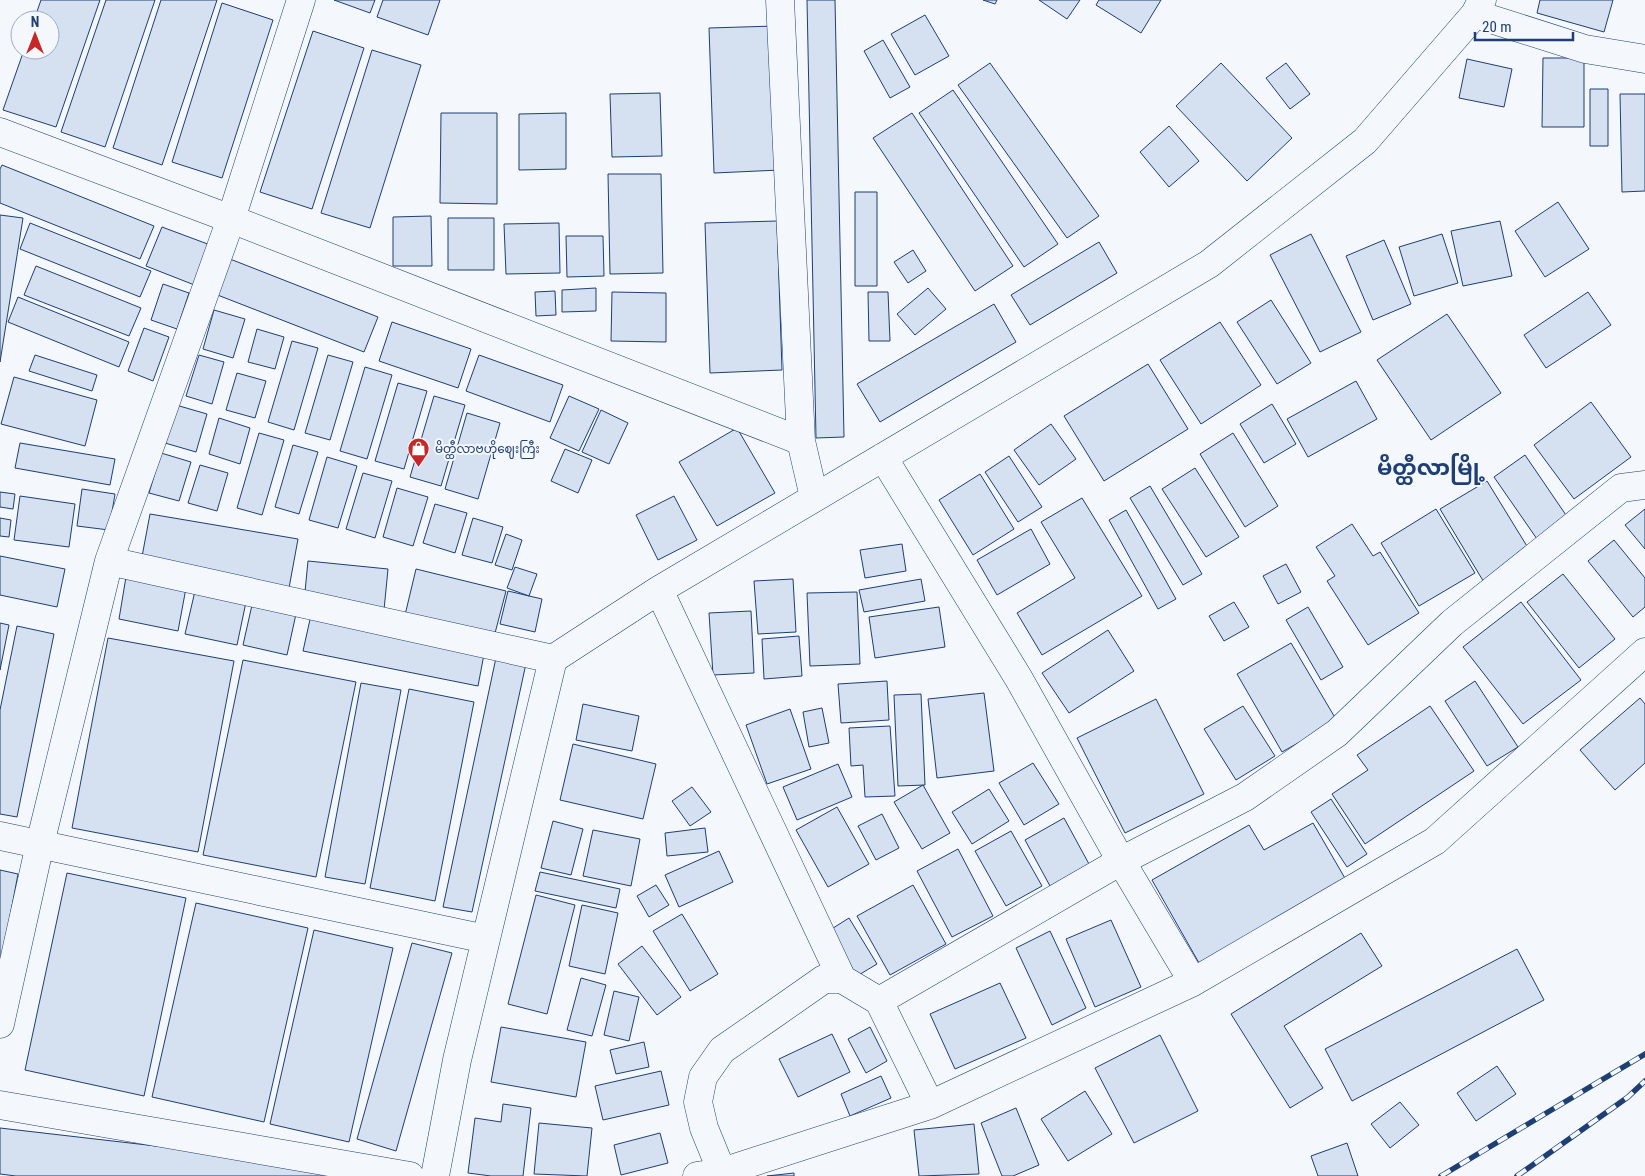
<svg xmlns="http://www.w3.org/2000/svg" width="1645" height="1176" font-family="'Roboto Condensed','Noto Sans Myanmar',sans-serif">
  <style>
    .building { fill: #d5e0f0; stroke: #1d3f73 }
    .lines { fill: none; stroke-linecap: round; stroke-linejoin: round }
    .minor-casing { stroke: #1d3f73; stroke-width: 29 }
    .minor { stroke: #f4f7fb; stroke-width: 28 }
    .rail-casing { stroke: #1d3f73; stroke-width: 5.5 }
    .rail { stroke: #f4f7fb; stroke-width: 4; stroke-dasharray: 11; stroke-linecap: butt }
    .labels { text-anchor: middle; stroke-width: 4; stroke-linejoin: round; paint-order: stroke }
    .poi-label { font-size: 12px; fill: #1d3f73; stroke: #f4f7fb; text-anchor: start }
    .town-label { font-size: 22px; font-weight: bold; fill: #1d3f73; stroke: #f4f7fb }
  </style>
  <rect width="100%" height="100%" fill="#f4f7fb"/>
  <!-- building -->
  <path class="building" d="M41,0H100L56,127L3,110L24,50H50V20H34Z
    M106,0H155L105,147L61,132Z
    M161,0H217L162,165L113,148Z
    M334,0H375L370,13Z
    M383,0H440L428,35L377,17Z
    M807,0H835L844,437L816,438Z
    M983,0H997L995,4Z
    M1039,0H1080L1067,19Z
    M1099,0H1161L1141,33L1096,5Z
    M1540,0H1613L1604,32L1537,13Z
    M222,3L273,20L222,178L172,162Z
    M925,15L949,56L915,75L891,34Z
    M775,26L780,170L714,173L709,28Z
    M313,31L364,48L312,209L260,192Z
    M883,40L910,87L890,98L864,51Z
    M372,50L421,65L370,228L321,213Z
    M1543,58H1584V127H1542Z
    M1467,59L1512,69L1504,107L1459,98Z
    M990,63L1099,216L1067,238L958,85Z
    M1221,63L1292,138L1247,181L1176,106Z
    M1286,63L1310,94L1290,109L1266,78Z
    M1590,89H1608V146H1590Z
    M953,90L1058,244L1024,267L919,113Z
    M660,93L662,156L612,157L610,94Z
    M1620,94H1645V191L1622,192Z
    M441,113H497V204L440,203Z
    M566,113V169L519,170V114Z
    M912,113L1013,266L975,291L873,138Z
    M1169,126L1199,161L1169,187L1140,152Z
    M2,165L154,226L140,259L0,203V169Z
    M608,174H661L663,273L610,274Z
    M855,192H877V286H855Z
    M1558,202L1589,249L1545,277L1515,231Z
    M0,215L23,218L0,362Z
    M431,216L432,266H393V217Z
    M448,218H494V270H448Z
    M777,221L782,370L710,373L705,223Z
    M1500,221L1512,276L1463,286L1451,231Z
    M30,223L151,271L140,297L20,249Z
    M559,223L560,273L506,274L504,224Z
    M162,227L213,246L197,286L146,266Z
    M1311,234L1361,332L1320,352L1270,255Z
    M1442,234L1458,283L1414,296L1399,247Z
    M566,236H603L604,276L567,277Z
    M1384,240L1411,304L1373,320L1346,256Z
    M1099,242L1117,273L1030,325L1011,295Z
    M913,250L926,271L908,283L894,262Z
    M230,259L378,317L364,352L215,294Z
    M36,266L141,308L129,336L24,295Z
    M163,284L189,293L177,329L151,320Z
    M596,288V311L562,312V290Z
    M928,288L946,309L915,335L897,314Z
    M555,291L556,315L536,316L535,292Z
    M612,292L666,293V342L611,341Z
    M868,292H888L890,341H869Z
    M1588,292L1611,325L1546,368L1524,335Z
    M18,297L129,342L119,367L8,322Z
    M1271,300L1311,363L1277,384L1237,322Z
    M994,304L1016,342L880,422L857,384Z
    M214,310L245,319L233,358L203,349Z
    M1447,314L1501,393L1431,440L1377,360Z
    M392,322L471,349L458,388L379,361Z
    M1220,322L1261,385L1201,424L1160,360Z
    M144,328L169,337L153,381L128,371Z
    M257,329L284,337L275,369L248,362Z
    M292,341L318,348L294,430L268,422Z
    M35,355L97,375L92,391L29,371Z
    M199,355L224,362L212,404L186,396Z
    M328,355L353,362L330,440L305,433Z
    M479,355L563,385L550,422L466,391Z
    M1148,364L1188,429L1104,481L1064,416Z
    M365,367L392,375L367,459L340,451Z
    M237,373L266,381L255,418L226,410Z
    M14,377L97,400L85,446L1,424Z
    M1356,381L1377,419L1308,457L1287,419Z
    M398,383L427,391L404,469L375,461Z
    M434,396L465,405L441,486L410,477Z
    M569,396L599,409L579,451L550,438Z
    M1591,402L1631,457L1574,499L1534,445Z
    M1272,404L1296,444L1264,463L1240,424Z
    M176,405L207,414L196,452L165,443Z
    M601,410L628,423L609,464L582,452Z
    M467,413L500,423L478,499L445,489Z
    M219,418L250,428L240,464L209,454Z
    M1051,424L1076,459L1039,485L1014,450Z
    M737,428L775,493L717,526L679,462Z
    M259,433L284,440L262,515L237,508Z
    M1233,433L1278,506L1245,527L1200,454Z
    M20,443L115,459L110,485L15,468Z
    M293,445L318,452L299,514L275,507Z
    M565,449L592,460L578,493L551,481Z
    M161,453L191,462L179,501L149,493Z
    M1525,455L1568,518L1537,539L1494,477Z
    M1009,456L1042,507L1018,522L985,472Z
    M327,457L357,466L338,528L309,520Z
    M200,465L228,473L217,511L188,503Z
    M1195,468L1239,537L1206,557L1162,489Z
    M363,473L392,481L375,538L346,529Z
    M980,474L1014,529L973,555L939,500Z
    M1487,481L1533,556L1485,584L1440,509Z
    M1150,486L1202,574L1183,585L1130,498Z
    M397,488L428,497L413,546L383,537Z
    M82,489L115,494L109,530L77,526Z
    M0,492L15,494L13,509L0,507Z
    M20,496L75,504L69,547L14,540Z
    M674,496L697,540L658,560L636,515Z
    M1082,498L1142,596L1042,655L1017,613L1075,578L1041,522Z
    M435,504L467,513L455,553L423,543Z
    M1436,509L1475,573L1419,606L1381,543Z
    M1645,509V549L1625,525Z
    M1126,510L1176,599L1158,609L1109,520Z
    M150,514L298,539L289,588L141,562Z
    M0,518L11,520L9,537L0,536Z
    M473,518L503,527L492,563L462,555Z
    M1352,524L1373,556L1380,552L1419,613L1368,645L1327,581L1335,576L1316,547Z
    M1031,529L1050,564L997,595L977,560Z
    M506,534L522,540L512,570L495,565Z
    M1614,540L1645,578V607L1633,617L1588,561Z
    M902,544L906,571L865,578L860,550Z
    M0,556L65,569L57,607L0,595Z
    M308,561L388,569L384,610L304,602Z
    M1286,564L1301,592L1278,604L1263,576Z
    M515,567L537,574L529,596L507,588Z
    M416,569L506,591L494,637L405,615Z
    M1563,574L1615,639L1579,668L1527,602Z
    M126,577L186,588L178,631L119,619Z
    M793,579L796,632L758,634L754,581Z
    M921,579L925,601L864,612L859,590Z
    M195,591L246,602L237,645L185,634Z
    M508,591L542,599L535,632L500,624Z
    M857,592L860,664L810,666L807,593Z
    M1234,602L1249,627L1224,641L1209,616Z
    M1521,602L1581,680L1523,724L1463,647Z
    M252,605L296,614L287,655L243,645Z
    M939,607L945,647L875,658L869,617Z
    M1308,607L1343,667L1321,680L1286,620Z
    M751,611L754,673L713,675L709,613Z
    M311,615L485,649L478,686L303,651Z
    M0,623L9,625L0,670Z
    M17,626L54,634L17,817L0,814V710Z
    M1108,630L1134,671L1069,713L1042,673Z
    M799,636L802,676L764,679L762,639Z
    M108,638L234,661L198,852L72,828Z
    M1291,643L1337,721L1282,752L1237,674Z
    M497,653L527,659L472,912L443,907Z
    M243,660L356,682L316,877L203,855Z
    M887,681L889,720L841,723L838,684Z
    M1475,681L1518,747L1487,766L1445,701Z
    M361,683L401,690L365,884L325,877Z
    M409,689L474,702L435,901L370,888Z
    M984,693L994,771L937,778L928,699Z
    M921,694L925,785L898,786L894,695Z
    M1640,698L1645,704V763L1615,790L1580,750Z
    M1156,699L1204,794L1125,833L1077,738Z
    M583,704L639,716L632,751L576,740Z
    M1243,706L1275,756L1236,780L1204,729Z
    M1430,706L1474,771L1365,844L1332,794L1368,770L1357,755Z
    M822,708L829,743L809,747L803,712Z
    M790,709L811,769L767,784L746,725Z
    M890,726L895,796L865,797L863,765L851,766L849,728Z
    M573,744L656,764L643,819L560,800Z
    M1033,763L1059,804L1024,825L999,783Z
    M838,764L852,797L797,820L783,787Z
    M923,785L950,833L922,849L894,802Z
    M692,787L711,812L690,826L672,801Z
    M989,789L1009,821L972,844L952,812Z
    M1331,799L1367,854L1347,867L1311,812Z
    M837,807L869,864L828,887L796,830Z
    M882,814L899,848L876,860L858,826Z
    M1064,818L1089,864L1050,886L1025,840Z
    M553,821L583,829L571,875L541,868Z
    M1313,823L1346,880L1199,963L1152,880L1249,825L1264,850Z
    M705,828L708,852L667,856L665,833Z
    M593,830L640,839L631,886L583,876Z
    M1011,831L1042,886L1006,906L975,851Z
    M958,849L993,916L952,937L917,871Z
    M719,851L733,882L679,907L665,875Z
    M0,870L18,874L0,970Z
    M540,872L620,889L616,908L535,891Z
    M67,873L186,898L144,1096L25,1070Z
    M656,885L669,905L649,917L637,896Z
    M913,885L946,944L890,975L857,916Z
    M536,895L575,905L547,1014L508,1004Z
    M196,903L308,928L264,1122L152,1097Z
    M582,905L618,913L605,974L569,966Z
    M682,914L718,974L690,991L653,931Z
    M849,918L877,964L857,976L830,930Z
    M1111,920L1141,987L1095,1007L1066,939Z
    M314,930L393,948L349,1142L270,1124Z
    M1050,931L1086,1008L1052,1025L1016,948Z
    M1361,933L1382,966L1284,1026L1323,1088L1290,1108L1231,1014Z
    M412,943L452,953L396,1151L357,1139Z
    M642,946L681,997L657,1015L618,964Z
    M1517,949L1544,1000L1352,1101L1325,1049Z
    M581,978L606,985L592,1036L567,1030Z
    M1000,983L1026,1038L955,1069L930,1014Z
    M614,991L639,997L629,1041L604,1035Z
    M501,1027L586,1042L576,1097L491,1082Z
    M870,1027L887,1061L866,1073L848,1039Z
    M832,1034L850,1072L798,1097L779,1059Z
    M1160,1035L1198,1111L1134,1143L1095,1068Z
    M644,1042L649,1067L616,1074L610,1050Z
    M1497,1066L1516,1094L1476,1121L1457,1093Z
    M661,1071L669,1105L603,1120L595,1086Z
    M881,1076L891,1098L850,1116L841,1094Z
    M1085,1091L1112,1134L1068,1161L1041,1119Z
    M1400,1102L1419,1125L1390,1148L1371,1124Z
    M503,1104L531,1108L523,1176H491L468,1173L475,1118L501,1122Z
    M1016,1108L1039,1165L1013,1176H1002L981,1123Z
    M539,1123L592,1128L587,1176L534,1174Z
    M974,1124L979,1174L919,1176L914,1130Z
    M0,1128L372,1171V1176H16L0,1174Z
    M660,1133L668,1163L621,1175L614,1145Z
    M1347,1143L1358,1176H1318L1311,1156Z
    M794,1173V1176H767Z"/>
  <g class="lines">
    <defs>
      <path id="minor" d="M780,0L801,441
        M1475,14L1585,49L1645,59
        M0,132L231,219L801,441L814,497
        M883,457L1019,679L1121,861L1193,982
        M109,561L553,659
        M659,590L842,979L879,1001L930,1105
        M0,836L486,939
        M879,1001L1121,861L1245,797L1337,733L1452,623L1621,488L1645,485
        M0,1024L40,844L109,561L231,219L301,0
        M0,1105L410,1176
        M722,1172L704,1128L698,1102L703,1077L722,1050L774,1014L824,979H842
        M435,1176L457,1060L553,659L659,590L1209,264L1365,141L1475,14L1482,0
        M697,1176L722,1172L930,1105L1193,982L1435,841L1645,652"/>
    </defs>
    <!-- minor casing -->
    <use href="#minor" class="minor-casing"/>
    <!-- minor -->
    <use href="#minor" class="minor"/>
    <defs>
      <path id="rail" d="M1441,1176L1645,1054
        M1517,1176L1628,1097L1645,1081"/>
    </defs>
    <!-- rail casing -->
    <use href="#rail" class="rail-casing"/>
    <!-- rail -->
    <use href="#rail" class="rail"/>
  </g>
  <!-- icons -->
  <defs>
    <symbol id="shop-pin" viewBox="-11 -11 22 30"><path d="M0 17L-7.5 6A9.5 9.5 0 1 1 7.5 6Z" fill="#c62828" stroke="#f4f7fb"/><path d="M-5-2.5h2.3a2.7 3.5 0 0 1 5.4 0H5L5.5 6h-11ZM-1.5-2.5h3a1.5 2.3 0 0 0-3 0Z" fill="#fff"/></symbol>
  </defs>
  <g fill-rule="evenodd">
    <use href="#shop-pin" x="406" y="436" width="25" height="34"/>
  </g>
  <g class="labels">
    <!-- poi labels -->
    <g class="poi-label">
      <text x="435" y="453">မိတ္ထီလာဗဟိုဈေးကြီး</text>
    </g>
    <!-- town labels -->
    <g class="town-label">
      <text x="1431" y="475">မိတ္ထီလာမြို့</text>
    </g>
  </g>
  <!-- north arrow -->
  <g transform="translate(35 35)"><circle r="24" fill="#f4f7fb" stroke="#9eadc5"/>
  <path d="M0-4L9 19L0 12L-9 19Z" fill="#c62828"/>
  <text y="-8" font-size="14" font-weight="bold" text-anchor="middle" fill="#1d3f73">N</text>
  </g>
  <!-- scale -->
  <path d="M1475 32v8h98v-8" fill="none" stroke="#1d3f73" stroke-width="2.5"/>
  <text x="1482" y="32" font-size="15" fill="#1d3f73" stroke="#f4f7fb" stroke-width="4" paint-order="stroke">20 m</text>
</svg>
